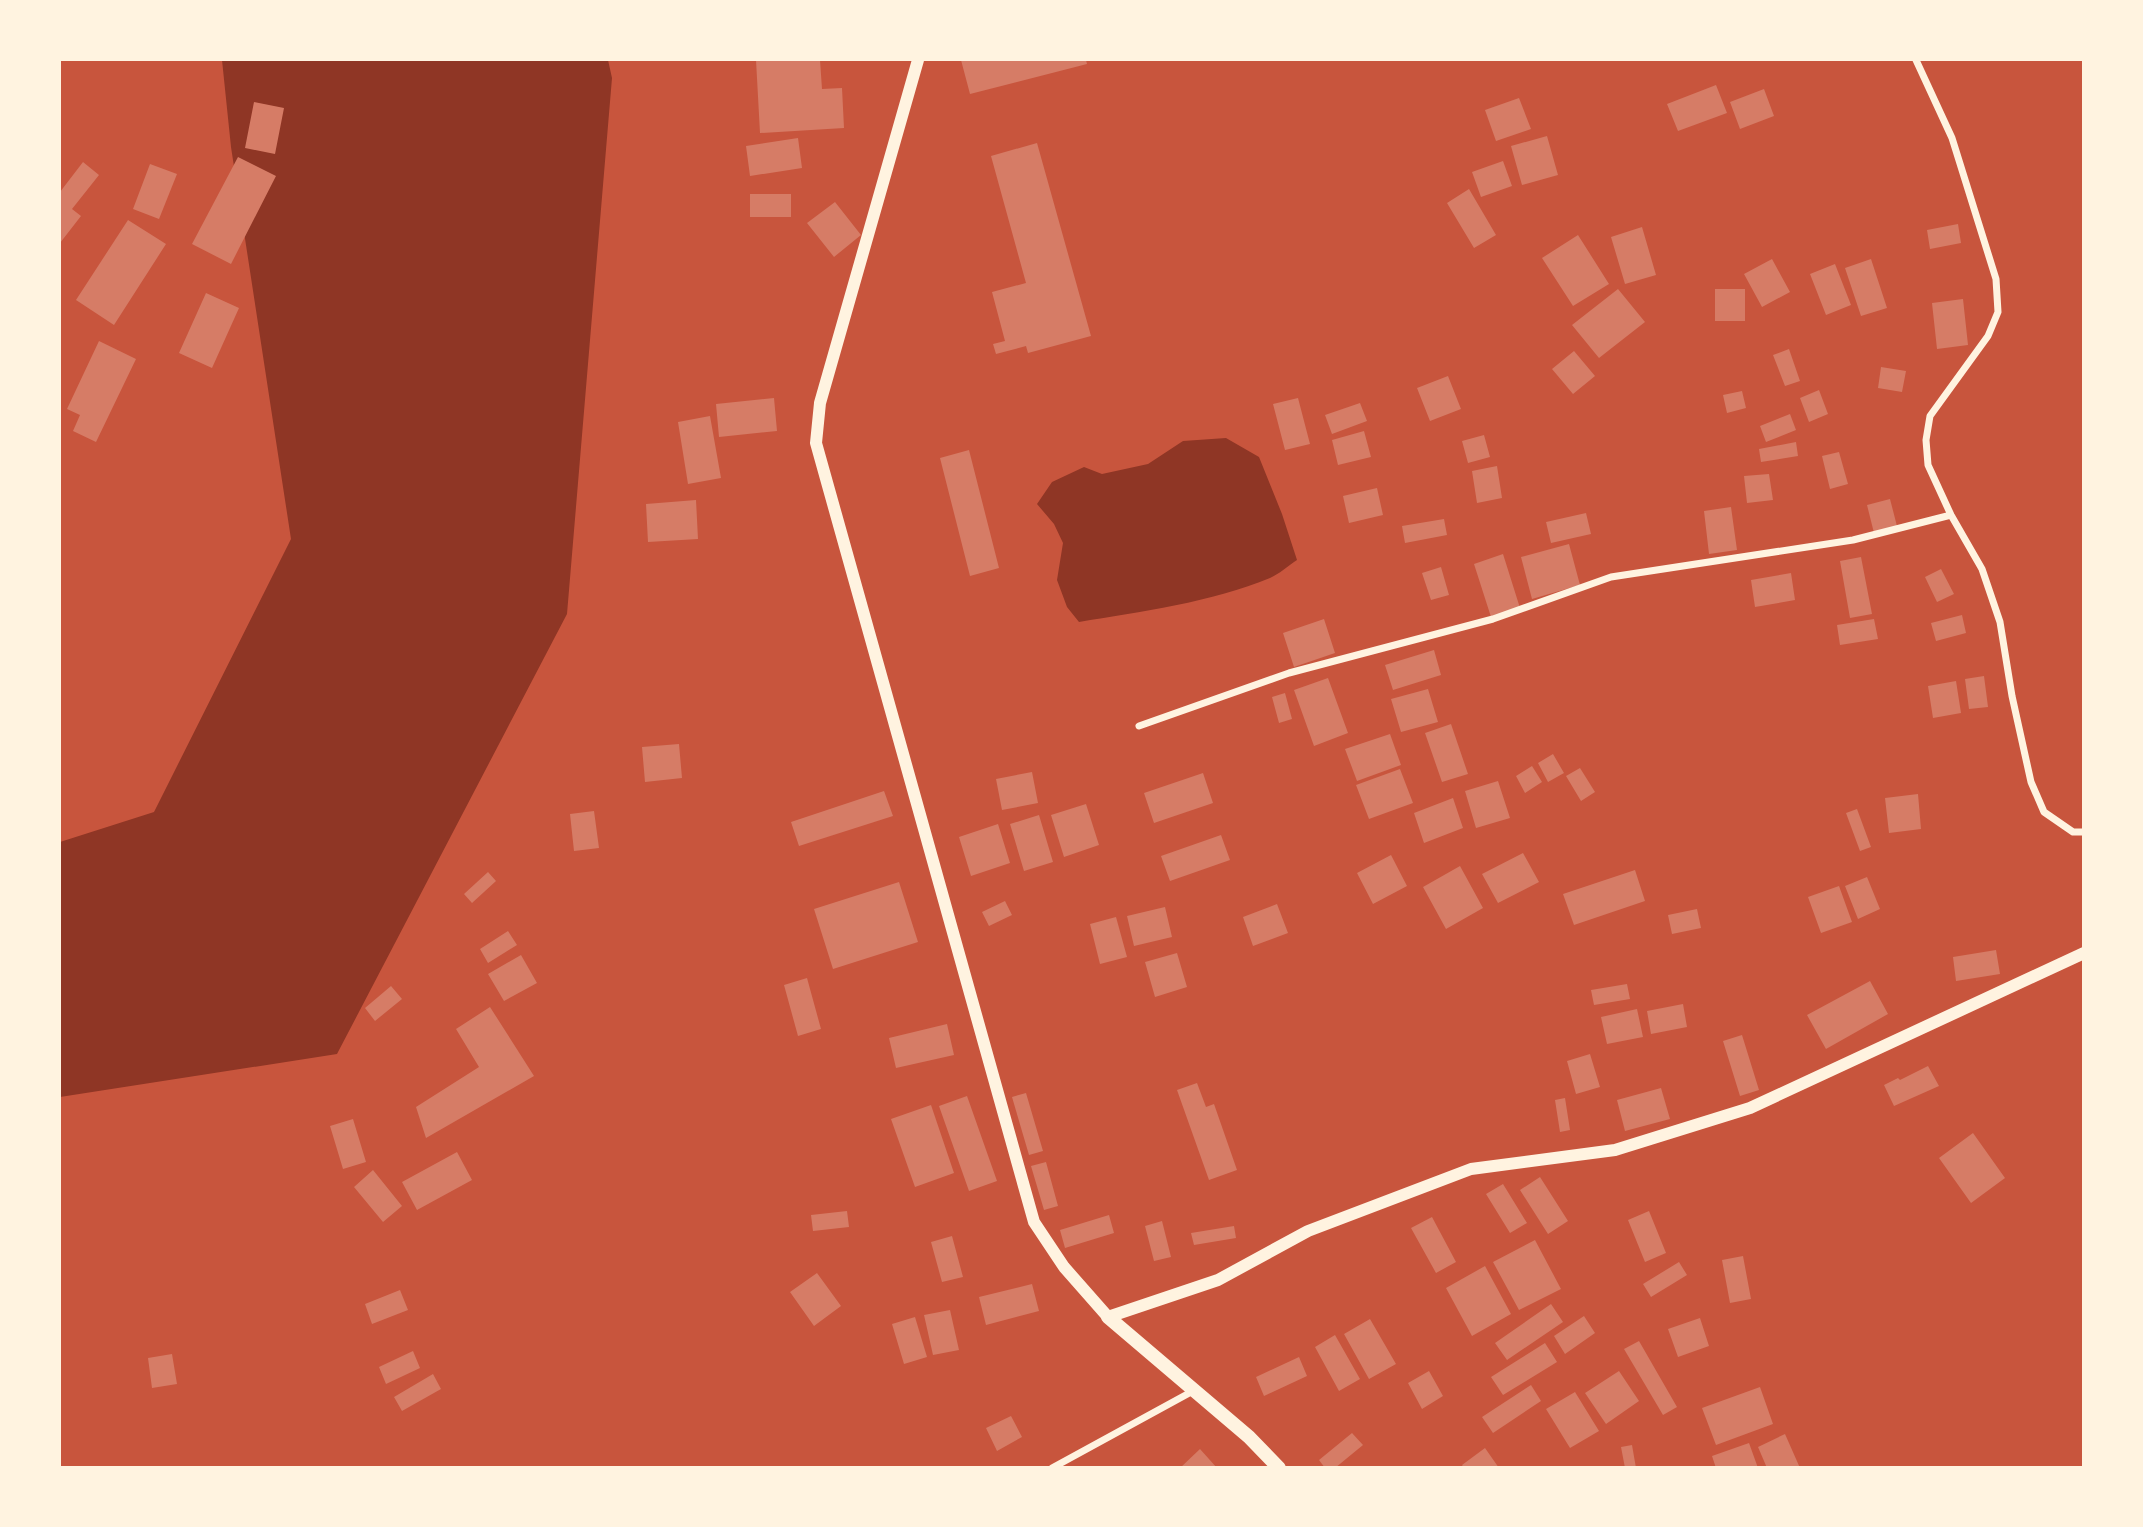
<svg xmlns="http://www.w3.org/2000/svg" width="2143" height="1527" font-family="Roboto,sans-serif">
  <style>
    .water { fill: #8f3625 }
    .building { fill: #d67c66 }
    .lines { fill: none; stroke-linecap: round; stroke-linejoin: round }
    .minor { stroke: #fff3e0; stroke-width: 7 }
    .secondary { stroke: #fff3e0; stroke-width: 12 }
    .primary { stroke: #fff3e0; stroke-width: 12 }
    .trunk { stroke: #fff3e0; stroke-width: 14 }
  </style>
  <rect width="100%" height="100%" fill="#c8553d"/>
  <!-- water -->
  <path class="water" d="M222,60H608L612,78L567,614L337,1054L60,1097V842L154,812L291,539L231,147Z
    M1226,438L1259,457L1282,514L1297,560C1288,566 1279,574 1270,578C1213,602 1139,612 1079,622L1067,607L1057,580L1063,543L1054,524L1037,504L1052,482L1084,467L1102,474L1148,464L1183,441Z"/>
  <!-- building -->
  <path class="building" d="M756,60H820L822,89L842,88L844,128L760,133Z
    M961,60H1086L1087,64L970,94Z
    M1716,85L1727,113L1678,131L1667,104Z
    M1764,89L1774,116L1740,129L1730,102Z
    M1519,98L1531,129L1496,141L1485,110Z
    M254,102L284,108L275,154L245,148Z
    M1547,136L1558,175L1522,185L1511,146Z
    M798,138L802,168L750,176L746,146Z
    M1037,143L1091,336L1028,353L1026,346L996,354L993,344L1005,341L992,292L1026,283L991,156Z
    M238,157L276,176L231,264L192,244Z
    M1503,161L1512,186L1481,197L1472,172Z
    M83,162L99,175L72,209L81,216L60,243V192Z
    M150,164L177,174L159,219L133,209Z
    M1469,189L1496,235L1474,248L1447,203Z
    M750,194H791V217H750Z
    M835,202L861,235L834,257L807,223Z
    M128,220L166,244L114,325L76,300Z
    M1958,224L1961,243L1930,249L1927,230Z
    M1642,227L1656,275L1625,284L1611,237Z
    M1578,235L1609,284L1573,306L1542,258Z
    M1772,259L1790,292L1762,307L1744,274Z
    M1871,259L1887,308L1861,316L1845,268Z
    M1835,264L1851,305L1826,315L1810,274Z
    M1618,289L1645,322L1599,358L1572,325Z
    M1715,289H1745V321H1715Z
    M206,293L239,308L212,368L179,353Z
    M1963,299L1968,345L1937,349L1932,303Z
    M99,341L136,359L96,442L73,431L80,415L67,409Z
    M1789,349L1800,381L1785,386L1773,355Z
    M1574,351L1595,376L1573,394L1552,369Z
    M1881,367L1906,371L1902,392L1878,388Z
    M1448,376L1461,409L1430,421L1417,388Z
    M1819,390L1828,414L1809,422L1800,398Z
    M1742,391L1746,408L1727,413L1723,395Z
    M774,398L777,431L719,437L716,404Z
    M1298,398L1310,444L1285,450L1273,404Z
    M1360,403L1367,421L1332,434L1325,415Z
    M1790,414L1796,430L1766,442L1760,426Z
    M710,416L721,478L688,484L678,422Z
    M1364,431L1371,457L1338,465L1332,440Z
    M1484,435L1490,457L1468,463L1462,441Z
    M1796,442L1798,456L1761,462L1759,449Z
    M969,450L999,568L970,576L940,458Z
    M1839,452L1848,484L1830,489L1822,456Z
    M1497,466L1502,498L1477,503L1472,471Z
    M1769,474L1773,500L1747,503L1744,476Z
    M1377,488L1383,515L1349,523L1343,496Z
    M1890,499L1898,530L1875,537L1867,505Z
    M696,500L698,539L648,542L646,504Z
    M1731,507L1737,550L1709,554L1704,511Z
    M1586,513L1591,534L1551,543L1546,522Z
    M1444,519L1447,535L1405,543L1402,526Z
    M1569,544L1580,585L1532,599L1521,557Z
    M1503,554L1520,608L1491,617L1474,564Z
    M1861,557L1872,614L1850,618L1840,561Z
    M1441,567L1449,595L1431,600L1422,573Z
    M1941,569L1954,594L1937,602L1925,577Z
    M1791,573L1795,600L1755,607L1751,580Z
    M1962,615L1966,633L1936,641L1931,623Z
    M1324,619L1335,653L1294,667L1283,633Z
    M1874,619L1878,639L1840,645L1837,625Z
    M1434,650L1441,675L1393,690L1385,665Z
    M1984,676L1988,707L1969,709L1965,679Z
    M1328,678L1348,733L1314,746L1294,690Z
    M1956,681L1961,713L1933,718L1928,686Z
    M1428,689L1438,722L1401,732L1391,699Z
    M1285,693L1292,719L1279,723L1272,697Z
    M1451,724L1468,774L1442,782L1425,733Z
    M1390,734L1401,765L1357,781L1345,749Z
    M679,744L682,778L645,782L642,747Z
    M1553,754L1564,773L1548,782L1538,763Z
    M1532,766L1542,782L1525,793L1516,776Z
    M1580,768L1595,792L1581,801L1566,776Z
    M1400,769L1413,803L1369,819L1356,785Z
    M1032,772L1038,803L1002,810L996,779Z
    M1203,773L1213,803L1154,823L1144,793Z
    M1498,781L1510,818L1476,828L1465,791Z
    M884,791L893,816L799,846L791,822Z
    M1918,794L1921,829L1889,833L1885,798Z
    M1453,798L1463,828L1424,843L1414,813Z
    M1086,804L1099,845L1064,857L1051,815Z
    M1857,809L1871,847L1860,851L1846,813Z
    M594,811L599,848L574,851L570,814Z
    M1039,815L1053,862L1024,871L1010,824Z
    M998,824L1010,863L971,876L959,837Z
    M1221,835L1230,860L1170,881L1161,856Z
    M1523,853L1539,882L1498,903L1482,874Z
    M1391,855L1407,886L1373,904L1357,873Z
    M1460,866L1483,908L1446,929L1423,887Z
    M1635,870L1645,901L1574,925L1563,894Z
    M488,872L496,881L472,903L464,894Z
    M1867,877L1880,909L1858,919L1845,886Z
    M899,882L918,942L833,969L814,909Z
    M1839,886L1852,922L1821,933L1808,897Z
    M1005,901L1012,915L989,926L982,912Z
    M1277,904L1288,933L1253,946L1243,917Z
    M1165,907L1172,937L1134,946L1127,916Z
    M1697,909L1701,928L1672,934L1668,915Z
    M1116,917L1127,957L1100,964L1090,924Z
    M508,931L517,945L488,963L480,949Z
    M1996,950L2000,974L1956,981L1953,957Z
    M1177,953L1187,987L1155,997L1145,962Z
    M521,955L537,983L504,1001L488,974Z
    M807,978L821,1029L798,1036L784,985Z
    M1870,981L1888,1014L1826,1049L1807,1015Z
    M1627,984L1630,999L1594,1005L1591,990Z
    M391,986L402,999L375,1021L365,1008Z
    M1683,1004L1687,1027L1651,1034L1647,1011Z
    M490,1007L534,1076L426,1138L416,1107L479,1067L456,1029Z
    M1637,1009L1643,1037L1607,1044L1601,1017Z
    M947,1024L954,1055L896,1068L889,1038Z
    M1742,1035L1759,1090L1740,1096L1723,1041Z
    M1590,1054L1600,1087L1576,1094L1567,1061Z
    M1928,1066L1939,1086L1894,1106L1884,1085L1898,1078L1900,1080Z
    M1197,1083L1206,1107L1214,1104L1237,1170L1209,1180L1177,1090Z
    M1661,1088L1670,1119L1625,1131L1617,1100Z
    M1026,1093L1043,1151L1029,1155L1012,1097Z
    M967,1096L997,1181L969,1191L939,1106Z
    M1565,1098L1570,1130L1560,1132L1555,1100Z
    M931,1105L954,1173L915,1187L891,1119Z
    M353,1119L366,1162L343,1169L330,1126Z
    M1973,1133L2005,1178L1971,1203L1939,1158Z
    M457,1152L472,1180L417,1210L402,1182Z
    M1046,1162L1058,1206L1044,1210L1031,1166Z
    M373,1170L402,1206L383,1222L354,1187Z
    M1540,1177L1568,1221L1548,1234L1520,1190Z
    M1503,1184L1527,1223L1510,1233L1486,1194Z
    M847,1211L849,1227L813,1231L811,1215Z
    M1649,1211L1666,1253L1645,1262L1628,1220Z
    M1109,1215L1114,1233L1065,1248L1060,1230Z
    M1432,1217L1456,1262L1436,1273L1411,1228Z
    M1162,1221L1171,1257L1154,1261L1145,1226Z
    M1234,1226L1236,1238L1194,1245L1191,1233Z
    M952,1236L963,1277L942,1282L931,1242Z
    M1535,1240L1561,1289L1519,1310L1493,1262Z
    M1743,1256L1751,1299L1730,1303L1722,1260Z
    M1679,1262L1687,1275L1651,1297L1643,1284Z
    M1485,1266L1511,1314L1472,1336L1446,1288Z
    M817,1273L841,1306L814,1326L790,1292Z
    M1032,1284L1039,1311L986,1325L979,1297Z
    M400,1290L408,1310L372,1324L365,1304Z
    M1551,1304L1563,1322L1507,1360L1495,1343Z
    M950,1310L959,1350L933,1355L924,1315Z
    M1584,1316L1595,1333L1565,1354L1554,1336Z
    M915,1317L927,1357L904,1364L892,1324Z
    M1700,1318L1709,1346L1678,1357L1668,1329Z
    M1370,1319L1396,1364L1369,1379L1344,1334Z
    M1335,1335L1360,1379L1339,1391L1315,1347Z
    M1639,1341L1677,1407L1663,1415L1624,1349Z
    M1545,1343L1557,1362L1503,1395L1491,1377Z
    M413,1351L420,1368L386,1384L379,1367Z
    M172,1354L177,1384L152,1388L148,1358Z
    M1299,1357L1307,1376L1264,1396L1256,1377Z
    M1429,1371L1443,1396L1422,1409L1408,1383Z
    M1619,1371L1639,1401L1606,1424L1585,1393Z
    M433,1374L441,1389L402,1411L394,1397Z
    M1531,1385L1541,1401L1493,1433L1482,1417Z
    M1760,1387L1773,1424L1716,1445L1702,1408Z
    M1575,1392L1599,1431L1570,1448L1546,1409Z
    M1011,1416L1022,1437L997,1451L986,1428Z
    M1352,1433L1363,1445L1335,1468H1325L1319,1460Z
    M1785,1434L1800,1468H1767L1758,1447Z
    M1749,1443L1758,1468H1716L1712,1456Z
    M1632,1445L1636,1468H1625L1621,1447Z
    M1485,1448L1499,1468H1464L1462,1465Z
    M1200,1449L1217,1468H1180Z"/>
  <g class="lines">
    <!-- minor -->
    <path class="minor" d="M1916,60L1952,138L1996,279L1998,312L1988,336L1930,416L1926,440L1928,465L1951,515L1982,569L2000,622L2012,696L2031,782L2044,812L2073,832H2084
      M1139,726L1289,673L1493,619L1611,577L1853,540L1951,515
      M1052,1468L1193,1391"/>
    <!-- secondary -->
    <path class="secondary" d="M1108,1317L1218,1280L1308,1231L1471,1169L1615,1150L1750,1108L2084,953"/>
    <!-- primary -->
    <path class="primary" d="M918,60L820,403L816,443L1034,1222L1064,1267L1108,1317"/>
    <!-- trunk -->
    <path class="trunk" d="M1108,1317L1249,1437L1279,1468"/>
  </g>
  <!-- border -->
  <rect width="2143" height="1527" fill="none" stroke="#fff3e0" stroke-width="122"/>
</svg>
